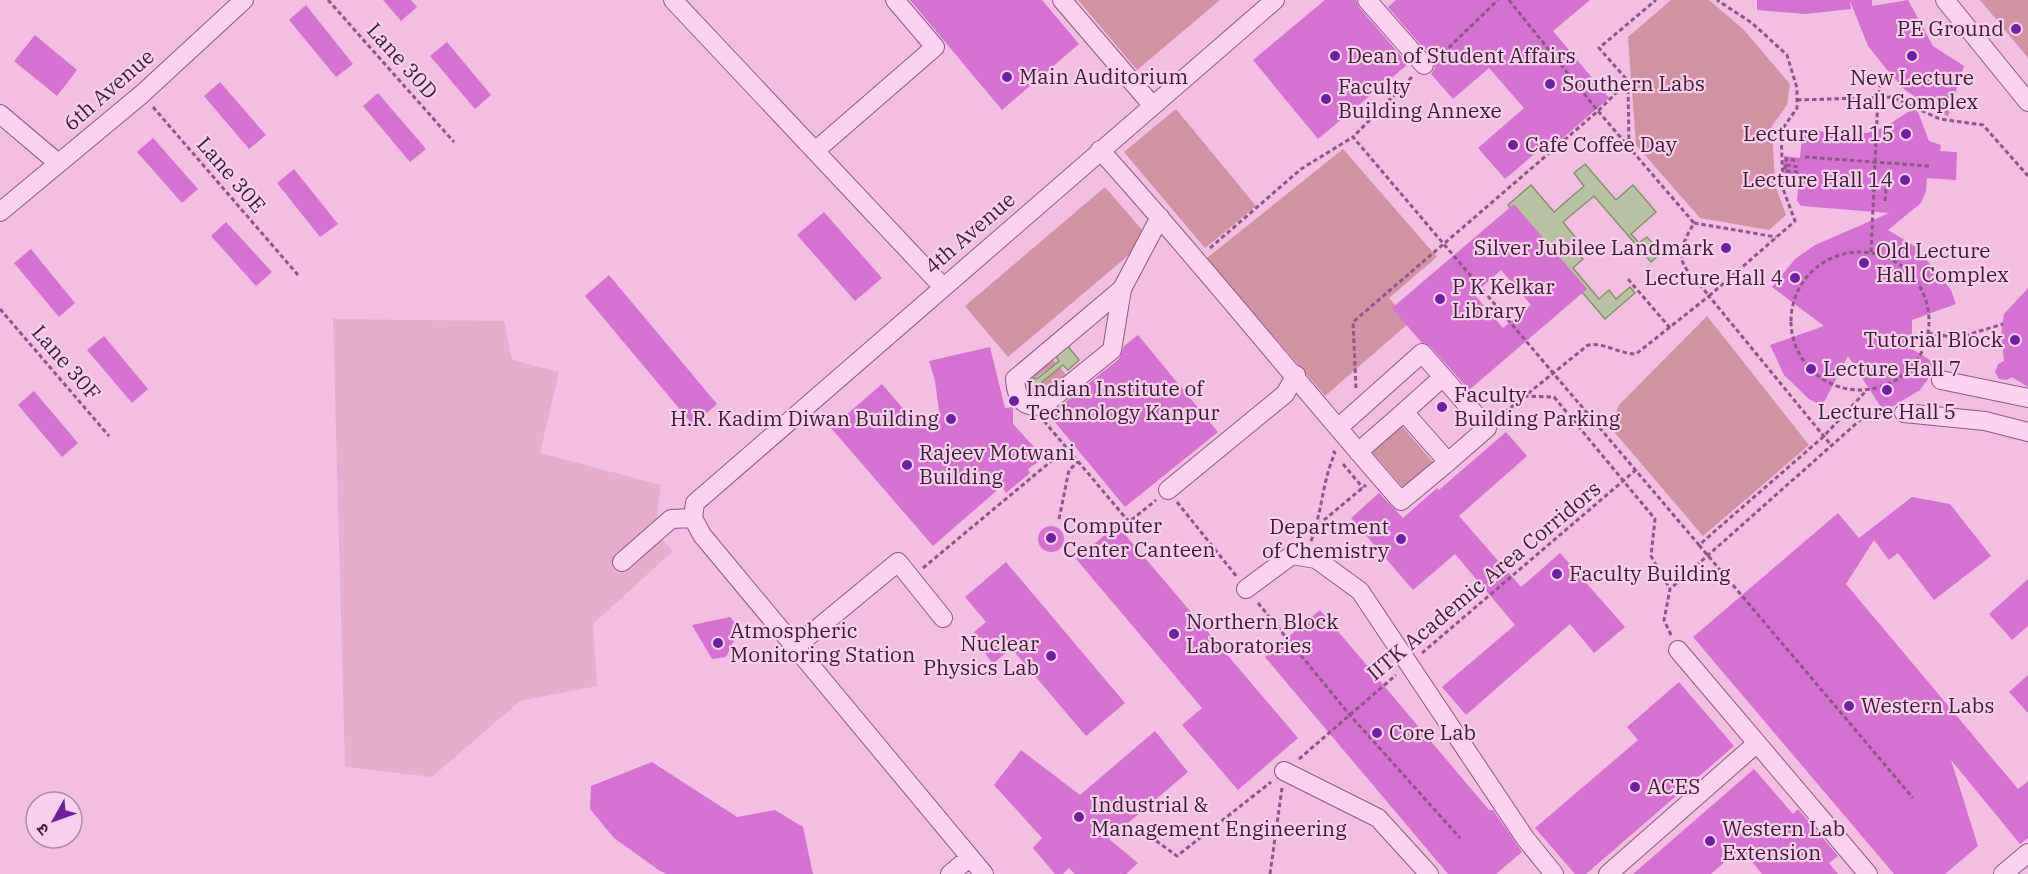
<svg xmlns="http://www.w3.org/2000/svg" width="2028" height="874" font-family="'IBM Plex Serif','Noto Sans Devanagari',serif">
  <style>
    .farmland { fill: #e8accd }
    .green { fill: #d192a3 }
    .water { fill: #b9c3a3; stroke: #839269; stroke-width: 1.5 }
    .building { fill: #d471d1; fill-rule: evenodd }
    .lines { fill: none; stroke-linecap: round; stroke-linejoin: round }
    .minor-casing { stroke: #8d5685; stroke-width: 20 }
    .path { stroke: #8d5685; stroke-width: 3; stroke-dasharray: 4.5 3; stroke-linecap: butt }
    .minor { stroke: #fcd3ef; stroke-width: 18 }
    .poi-dot { fill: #6e20a1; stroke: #f9d0eb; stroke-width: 2 }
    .labels { text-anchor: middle; stroke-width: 4.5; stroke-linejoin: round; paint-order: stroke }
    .poi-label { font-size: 21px; fill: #3b1c38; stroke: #f9d0eb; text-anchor: start }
    .street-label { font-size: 21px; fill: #3b1c38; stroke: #f9d0eb }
  </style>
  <rect width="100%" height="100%" fill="#f2bfe2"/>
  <!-- farmland -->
  <path class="farmland" d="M333,319L504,321L512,360L559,372L540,453L661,485L655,532L673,551L593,624L597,686L520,701L432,777L345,767Z"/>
  <!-- green -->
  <path class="green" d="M1078,0H1220L1137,70Z
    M1671,0H1709L1743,29L1790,84L1787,105L1772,126L1775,185L1786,215L1769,230L1700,218L1636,145L1628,37Z
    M1980,0H2028V58Z
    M1176,109L1256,206L1205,248L1124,152Z
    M1343,149L1437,257L1389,298L1410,322L1325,396L1207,258Z
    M1105,187L1149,238L1008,357L965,306Z
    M1707,316L1809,445L1703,536L1610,427L1619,405Z
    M1051,357L1056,363L1035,378L1041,382L1060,367L1066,375L1041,395L1031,396L1026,393L1023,383Z
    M1401,425L1437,467L1408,493L1371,451Z"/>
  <!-- water -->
  <path class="water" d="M1585,164L1616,200L1633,185L1656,212L1631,234L1639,243L1647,237L1661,253L1651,262L1594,196L1563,222L1579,242L1573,248L1583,259L1573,268L1599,299L1609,290L1616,299L1630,287L1635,293L1605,319L1508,205L1531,185L1554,212L1584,186L1574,173Z
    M1067,345L1079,360L1068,370L1063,365L1042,382L1038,389L1031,388L1029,384L1032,379L1038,378L1059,361L1055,355Z"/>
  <!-- building -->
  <path class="building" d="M383,0H411L417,7L401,21Z
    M910,0H1042L1079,44L1002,110Z
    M1325,0H1356L1359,7L1408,64L1318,139L1253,60Z
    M1396,0H1590L1553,31L1609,98L1556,144L1552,139L1505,179L1478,148L1524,108L1489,68L1453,99L1431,74L1435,68L1432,58L1388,7Z
    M1757,0H1872V6L1908,0L1933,46L1964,66L1948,116L1921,104L1923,102L1905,90L1884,66L1868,46L1850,1L1851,9L1805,14L1757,10Z
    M306,5L353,64L336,77L289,20Z
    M35,35L77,70L57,96L14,61Z
    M447,42L491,95L475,109L430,56Z
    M220,82L266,135L249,149L204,96Z
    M378,93L426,149L410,162L363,106Z
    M1916,107L1929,141L1941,145L1940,151L1957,152L1956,180L1927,178L1926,191L1921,203L1888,230L1916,247L1951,290L1956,304L1912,320V349L1938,365L1920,390L1884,412L1848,356L1822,406L1809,399L1784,375L1770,345L1824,326L1772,287L1795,259L1815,245L1889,213L1801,206L1797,201L1799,175L1782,173L1784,156L1800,158L1802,135L1807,131L1867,133L1885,127Z
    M153,138L198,189L182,203L137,152Z
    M294,169L338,224L320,237L277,183Z
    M1514,204L1587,289L1469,390L1430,346L1421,342L1392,308ZM1501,270L1531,305L1503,328L1474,294Z
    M824,212L882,278L855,301L797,235Z
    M226,222L272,272L256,286L211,236Z
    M31,249L75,303L59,317L14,263Z
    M609,275L717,404L693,425L585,296Z
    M2028,288V387L2012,377L2007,380L1999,379L1995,372L1998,364L2004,361L2001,335L2004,314Z
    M1138,335L1218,432L1125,507L1049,415L1119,359L1124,346Z
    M104,336L148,389L132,403L87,350Z
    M990,347L1005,408L1013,407V424L1035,448L1032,451L1038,462L1028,469L1030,473L1006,493L1002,486L933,546L831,428L882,384L919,427L940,418L935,381L929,361Z
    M34,391L78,443L62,457L18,405Z
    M1506,432L1527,456L1459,516L1521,587L1560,553L1625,627L1594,653L1570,624L1466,715L1442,687L1515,625L1455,554L1413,590L1351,518L1379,493L1403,518L1437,488L1439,490Z
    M1912,497L1950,504L1991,556L1934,600L1898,553L1889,560L1874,540L1846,584L2018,789L2028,781V838L2020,844L1951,760L1978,846L1945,874H1894L1693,637L1838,513L1859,538Z
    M1117,525L1298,738L1238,790L1182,725L1202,708L1076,559Z
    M1038 539a13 13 0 1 1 26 0a13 13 0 1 1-26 0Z
    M1006,562L1125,703L1086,736L1011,648L993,664L980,647L984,644L974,632L986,622L965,597Z
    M2028,579V626L2012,640L1989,614Z
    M1320,610L1489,810H1493L1522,852L1496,874H1448L1265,657Z
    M730,617L740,628L726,657L712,659L692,625Z
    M2028,675V713L2009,692Z
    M1679,682L1734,746L1586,874H1575L1535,828L1638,740L1627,727Z
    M1155,731L1188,772L1109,839L1138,863L1126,874H1075L1069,868L1063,874H1055L1033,848L1042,838L994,785L1021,750L1080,795Z
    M652,762L737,817L775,810L803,827L813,874H667L660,871L614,838L590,809L591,786Z
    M1754,769L1793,814L1798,809L1838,856L1829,863L1838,874H1762L1741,848L1711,874H1633Z"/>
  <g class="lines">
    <defs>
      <path id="minor" d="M673,0L942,286
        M1062,0L1152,105
        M1367,0L1424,65
        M1945,0L2028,102
        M0,114L58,163
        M1100,150C1203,264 1299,385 1401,501L1448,462L1404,412L1358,452
        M815,151L935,47L895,0
        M0,212L142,94L244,0
        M1122,289L1112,350L1044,405C1024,409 1016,399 1015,379L1122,289L1160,217
        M1443,377L1487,428L1448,462
        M1941,380L2028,398
        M1904,413L1985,421L2028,432
        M1338,428L1422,353L1443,377L1404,412
        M1168,490L1285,394L1296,375
        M622,562L671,519L693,518
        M1246,589L1292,555L1316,559L1360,591L1525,838L1554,874
        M795,647L898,562L943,618
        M1678,650L1868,874
        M1284,771L1378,818L1429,874
        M950,874L970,857
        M984,874L702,535L693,518L695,503L1275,0
        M1608,874L1756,744
        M2003,874L2028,853"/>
    </defs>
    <!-- minor casing -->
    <use href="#minor" class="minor-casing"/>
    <!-- path -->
    <path class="path" d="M328,0L454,142
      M1509,0L1598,111L1694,223C1670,264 1683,263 1709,296L1795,221L1783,189L1781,131L1797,108V88L1787,55L1752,23L1717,0
      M1438,58L1498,0
      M1412,77L1353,137L1699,545L1823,437L1867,390
      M1628,82L1629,145
      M1797,100L1892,97L1940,119L1983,125L2028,176
      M153,107L298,275
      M1805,157L1929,166
      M1786,165L1799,167
      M1798,172L1785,171L1786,159L1799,161
      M1885,201L1887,176
      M1694,223L1776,237
      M1210,248L1301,169L1353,137
      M1871,252L1878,96L1882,78
      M1791 321a69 69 0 1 1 138 0a69 69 0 1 1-138 0Z
      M1628,279L1670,328
      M0,309L109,436
      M1928,333L1957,338L2003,324
      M1356,388L1353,322L1598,111L1628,81L1599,48L1656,0
      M1524,396L1554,397L1655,519L1651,556L1670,589
      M1499,417L1588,345C1604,342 1619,354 1636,354L1709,296L1831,445
      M1044,421L1129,522L1156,500
      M1343,464L1363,488
      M1177,502L1237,577
      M1059,519L1069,470L1078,462
      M1318,525L1366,485
      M1311,541C1322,513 1322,482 1335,453L1333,451
      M1699,545L1913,798
      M923,568L1067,448
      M1258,603L1349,714L1460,838
      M1671,635L1664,620L1670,589L1867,414L1888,413
      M1422,653L1637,469
      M1299,759L1396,675
      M1144,832L1177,856L1271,782
      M1270,874L1282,788"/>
    <!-- minor -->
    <use href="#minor" class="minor"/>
  </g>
  <!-- markers -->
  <g class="poi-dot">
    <circle cx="2016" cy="29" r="6"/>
    <circle cx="1335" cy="56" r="6"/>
    <circle cx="1912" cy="56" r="6"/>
    <circle cx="1007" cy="77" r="6"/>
    <circle cx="1550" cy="84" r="6"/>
    <circle cx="1326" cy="99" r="6"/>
    <circle cx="1906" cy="134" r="6"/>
    <circle cx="1513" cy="145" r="6"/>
    <circle cx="1905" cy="180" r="6"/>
    <circle cx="1726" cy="248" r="6"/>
    <circle cx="1864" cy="263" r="6"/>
    <circle cx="1795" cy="278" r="6"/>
    <circle cx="1440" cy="299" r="6"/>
    <circle cx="2015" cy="340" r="6"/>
    <circle cx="1811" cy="369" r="6"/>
    <circle cx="1887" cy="390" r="6"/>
    <circle cx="1014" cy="401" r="6"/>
    <circle cx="1442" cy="407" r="6"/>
    <circle cx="951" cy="419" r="6"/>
    <circle cx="907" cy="465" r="6"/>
    <circle cx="1051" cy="538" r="6"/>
    <circle cx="1401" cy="539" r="6"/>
    <circle cx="1557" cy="574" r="6"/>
    <circle cx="1174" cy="634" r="6"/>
    <circle cx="718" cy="643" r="6"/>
    <circle cx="1051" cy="656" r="6"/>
    <circle cx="1849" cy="706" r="6"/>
    <circle cx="1377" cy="733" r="6"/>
    <circle cx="1635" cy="787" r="6"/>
    <circle cx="1079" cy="817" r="6"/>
    <circle cx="1710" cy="841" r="6"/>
  </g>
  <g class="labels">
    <!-- poi labels -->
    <g class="poi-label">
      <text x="2004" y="36" text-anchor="end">PE Ground</text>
      <text x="1347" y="63">Dean of Student Affairs</text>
      <text x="1019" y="84">Main Auditorium</text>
      <text x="1912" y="85" text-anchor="middle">New Lecture<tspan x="1912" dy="24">Hall Complex</tspan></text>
      <text x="1562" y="91">Southern Labs</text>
      <text x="1338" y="94">Faculty<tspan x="1338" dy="24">Building Annexe</tspan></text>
      <text x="1894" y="141" text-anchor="end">Lecture Hall 15</text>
      <text x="1525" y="152">Cafe Coffee Day</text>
      <text x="1893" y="187" text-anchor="end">Lecture Hall 14</text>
      <text x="1714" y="255" text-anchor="end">Silver Jubilee Landmark</text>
      <text x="1876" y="258">Old Lecture<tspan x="1876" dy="24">Hall Complex</tspan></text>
      <text x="1783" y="285" text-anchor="end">Lecture Hall 4</text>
      <text x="1452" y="294">P K Kelkar<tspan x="1452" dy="24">Library</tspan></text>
      <text x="2003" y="347" text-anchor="end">Tutorial Block</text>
      <text x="1823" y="376">Lecture Hall 7</text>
      <text x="1026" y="396">Indian Institute of<tspan x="1026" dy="24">Technology Kanpur</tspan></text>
      <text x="1454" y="402">Faculty<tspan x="1454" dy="24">Building Parking</tspan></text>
      <text x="1887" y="419" text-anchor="middle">Lecture Hall 5</text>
      <text x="939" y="426" text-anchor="end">H.R. Kadim Diwan Building</text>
      <text x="919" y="460">Rajeev Motwani<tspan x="919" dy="24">Building</tspan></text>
      <text x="1063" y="533">Computer<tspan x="1063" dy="24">Center Canteen</tspan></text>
      <text x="1389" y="534" text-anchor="end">Department<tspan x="1389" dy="24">of Chemistry</tspan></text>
      <text x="1569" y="581">Faculty Building</text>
      <text x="1186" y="629">Northern Block<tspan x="1186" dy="24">Laboratories</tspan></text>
      <text x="730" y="638">Atmospheric<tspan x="730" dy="24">Monitoring Station</tspan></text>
      <text x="1039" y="651" text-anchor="end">Nuclear<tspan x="1039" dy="24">Physics Lab</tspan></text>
      <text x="1861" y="713">Western Labs</text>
      <text x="1389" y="740">Core Lab</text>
      <text x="1647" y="794">ACES</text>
      <text x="1091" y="812">Industrial &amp;<tspan x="1091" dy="24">Management Engineering</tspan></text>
      <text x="1722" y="836">Western Lab<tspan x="1722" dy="24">Extension</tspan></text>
    </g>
    <!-- street labels -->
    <g class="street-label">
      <text transform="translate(402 61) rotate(48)" y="7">Lane 30D</text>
      <text transform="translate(109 90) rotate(-41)" y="7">6th Avenue</text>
      <text transform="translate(231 175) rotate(49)" y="7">Lane 30E</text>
      <text transform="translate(970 233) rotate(-41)" y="7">4th Avenue</text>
      <text transform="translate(66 363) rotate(49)" y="7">Lane 30F</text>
      <text transform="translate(1484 581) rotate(-40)" y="7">IITK Academic Area Corridors</text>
    </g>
  </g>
  <!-- north arrow -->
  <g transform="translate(54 820) rotate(230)"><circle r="28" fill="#f9d0eb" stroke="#ad88a3" stroke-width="1.5"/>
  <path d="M0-4.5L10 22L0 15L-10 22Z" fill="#6e20a1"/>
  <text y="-9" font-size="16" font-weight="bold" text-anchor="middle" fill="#3b1c38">उ</text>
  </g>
</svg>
